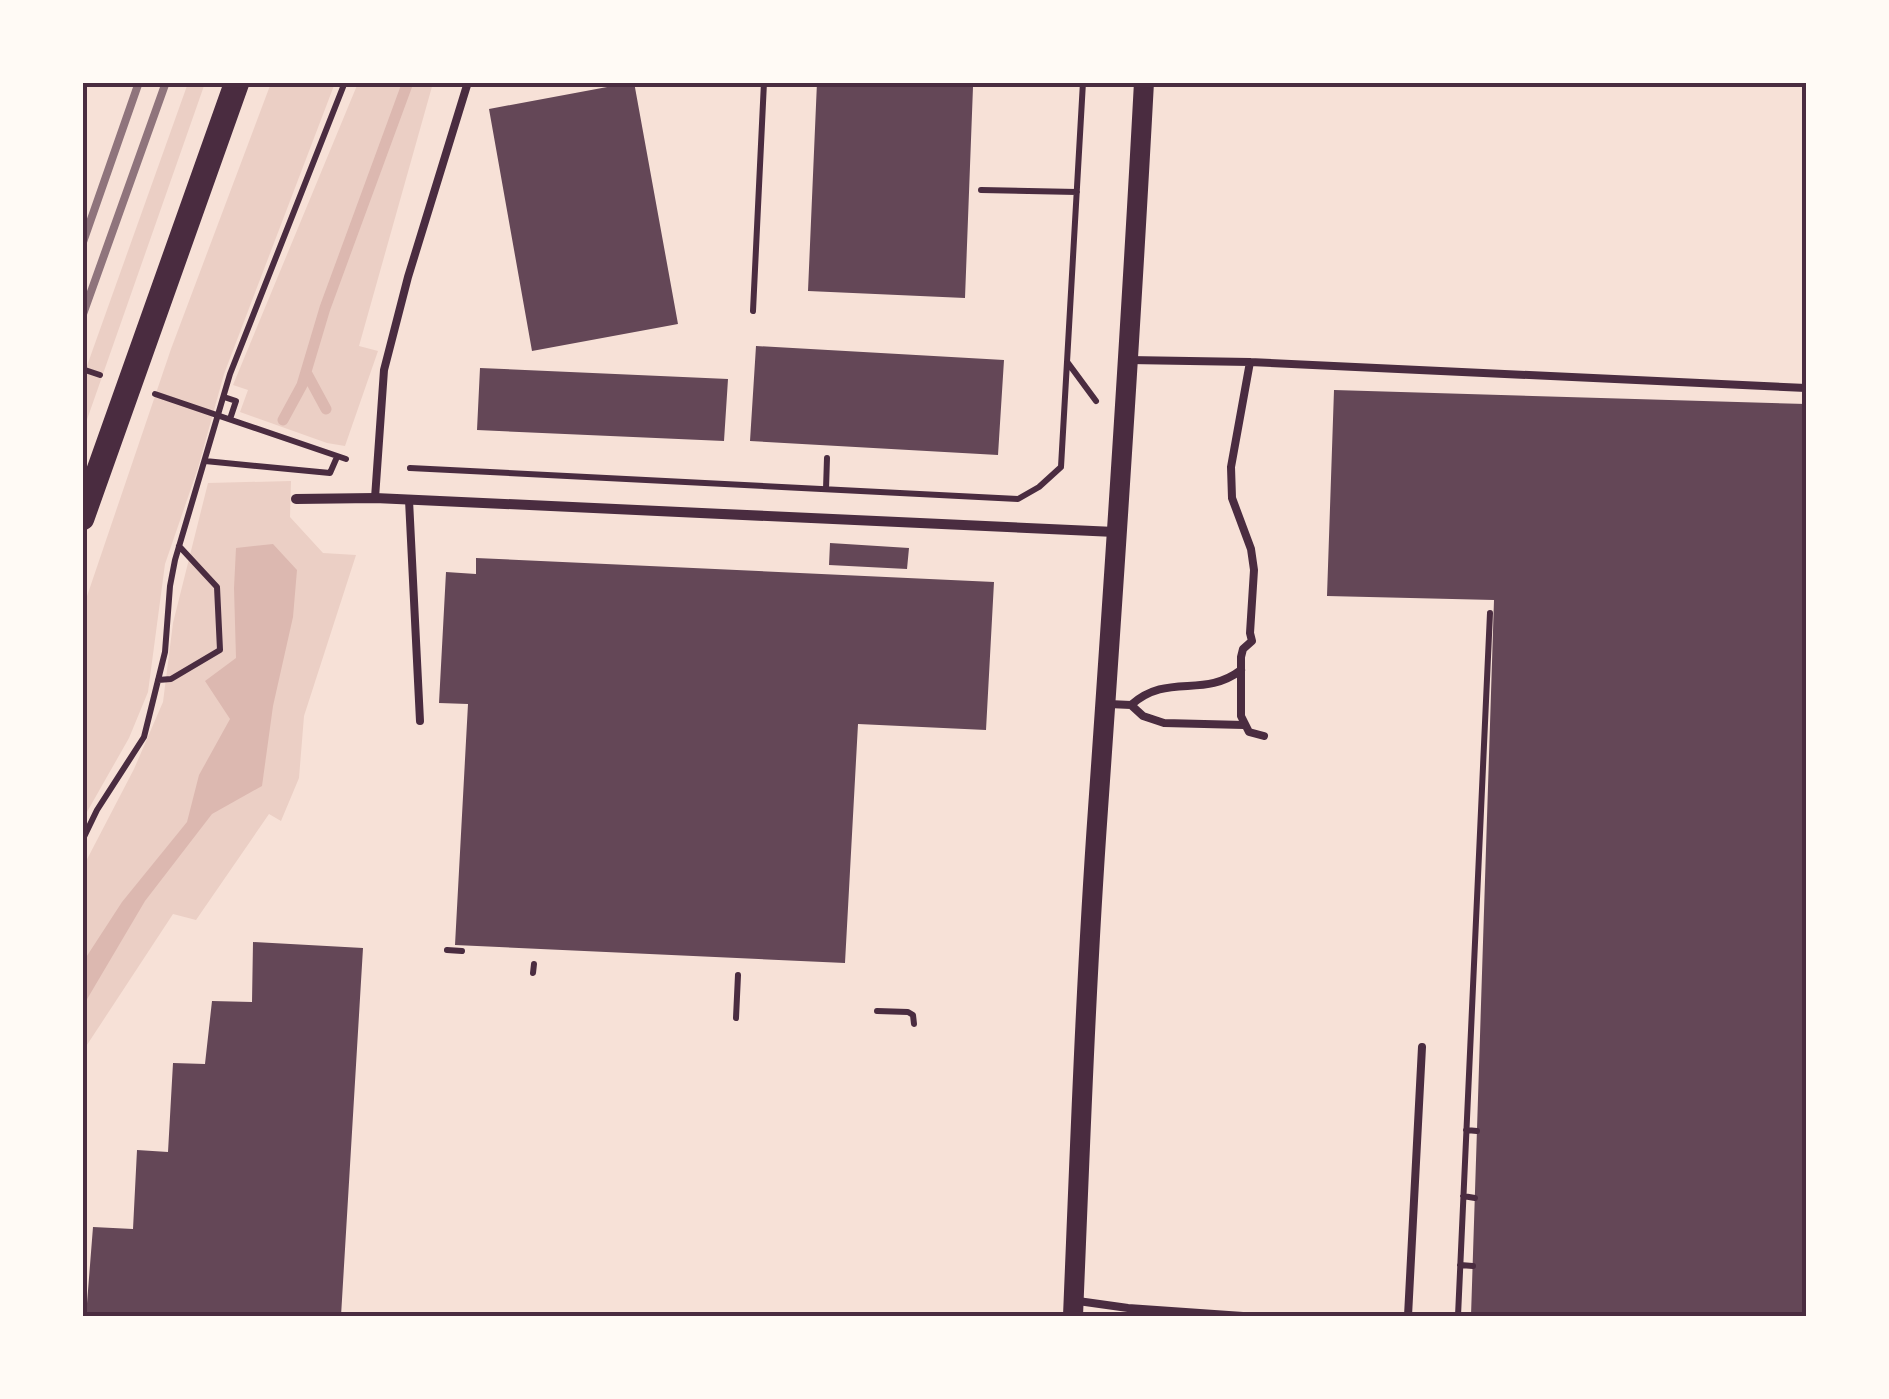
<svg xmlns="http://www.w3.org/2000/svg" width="1889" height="1399" font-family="Merriweather,serif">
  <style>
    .green { fill: #ebcfc5 }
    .water { fill: #dcb8b0 }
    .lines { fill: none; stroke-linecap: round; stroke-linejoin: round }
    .stream { stroke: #dcb8b0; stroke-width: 11 }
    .building { fill: #644757 }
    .path { stroke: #4a2c40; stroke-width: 6 }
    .service { stroke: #4a2c40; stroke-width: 8 }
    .minor { stroke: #4a2c40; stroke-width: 10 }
    .secondary { stroke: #4a2c40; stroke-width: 20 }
    .primary { stroke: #4a2c40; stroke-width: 25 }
    .rail { stroke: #8f747c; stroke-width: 8 }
    .neatline { fill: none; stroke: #4a2c40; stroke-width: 4 }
  </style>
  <rect width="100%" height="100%" fill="#f7e1d7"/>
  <!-- green -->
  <path class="green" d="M188,83H205L83,431V377Z
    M271,83H335L224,374L198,468L165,564L148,692L129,738L83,819V608L171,349Z
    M358,83H433L359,346L378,351L345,446L327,443L240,412L248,390L233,385Z
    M291,481L290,517L323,553L356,555L304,716L299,778L281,821L269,814L196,920L173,914L83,1051V867L134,769L163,702L173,623L208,483Z"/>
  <!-- water -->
  <path class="water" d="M273,544L297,570L293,617L273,706L262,786L212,814L145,901L83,1006V962L122,902L187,822L199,775L230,719L205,681L236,658L234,588L236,548Z"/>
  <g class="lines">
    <!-- stream -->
    <path class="stream" d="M306,372L326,409
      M283,420L302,385L325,308L408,82"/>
  </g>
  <!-- building -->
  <path class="building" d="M634,82L678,324L532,351L489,109Z
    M817,82L973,87L965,298L808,291Z
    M756,346L1004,360L998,455L750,441Z
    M480,368L728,379L724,441L477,430Z
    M1334,390L1806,404V1316H1471L1494,600L1327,596Z
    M830,543L909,548L907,569L829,565Z
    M476,558L994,582L986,730L858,724L845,963L455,945L468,704L439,703L446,572L476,574Z
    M253,942L363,948L341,1316H86L93,1227L133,1229L137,1150L168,1152L173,1063L205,1064L212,1001L252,1002Z"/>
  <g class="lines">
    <!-- path -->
    <path class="path" d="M981,190L1077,192
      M753,311L764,82
      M1068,363L1096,401
      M82,369L100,375
      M155,394L346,459
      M224,397L236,401L230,419
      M205,461L330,473L337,457
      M410,468L1018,499L1039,487L1061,467L1083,82
      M826,489L827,458
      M158,680L171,679L220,650L217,587L179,546
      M82,841L97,810L144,737L165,652L170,586L175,560L230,374L345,82
      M447,950L462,951
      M533,973L534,964
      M877,1011L908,1012L913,1015L914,1024
      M736,1018L738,975
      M1466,1130L1477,1131
      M1463,1196L1475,1198
      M1460,1265L1473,1266
      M1458,1316L1490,613"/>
    <!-- service -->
    <path class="service" d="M1129,360L1250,362L1806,388
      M1250,362L1231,467L1232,498L1251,549L1254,570L1250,633L1252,641L1243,649L1241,657V716L1249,732L1264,736
      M375,498L384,370L408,277L468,82
      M409,500L420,721
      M1109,704L1131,705C1168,672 1203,699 1241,670
      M1131,705L1143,716L1164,723L1244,725
      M1078,1301L1128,1308L1243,1316
      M1408,1316L1422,1047"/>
    <!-- minor -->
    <path class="minor" d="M296,499L375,498L1115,532"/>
    <!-- secondary -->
    <path class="secondary" d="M1073,1316C1080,1147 1086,978 1098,809C1115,567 1131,325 1144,82"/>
    <!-- primary -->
    <path class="primary" d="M82,518L237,82"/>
    <!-- rail -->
    <path class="rail" d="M82,245L139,82
      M82,317L166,82"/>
  </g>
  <!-- border -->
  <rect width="1889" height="1399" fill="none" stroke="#fffaf5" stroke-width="170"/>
  <rect x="85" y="85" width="1719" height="1229" class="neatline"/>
</svg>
